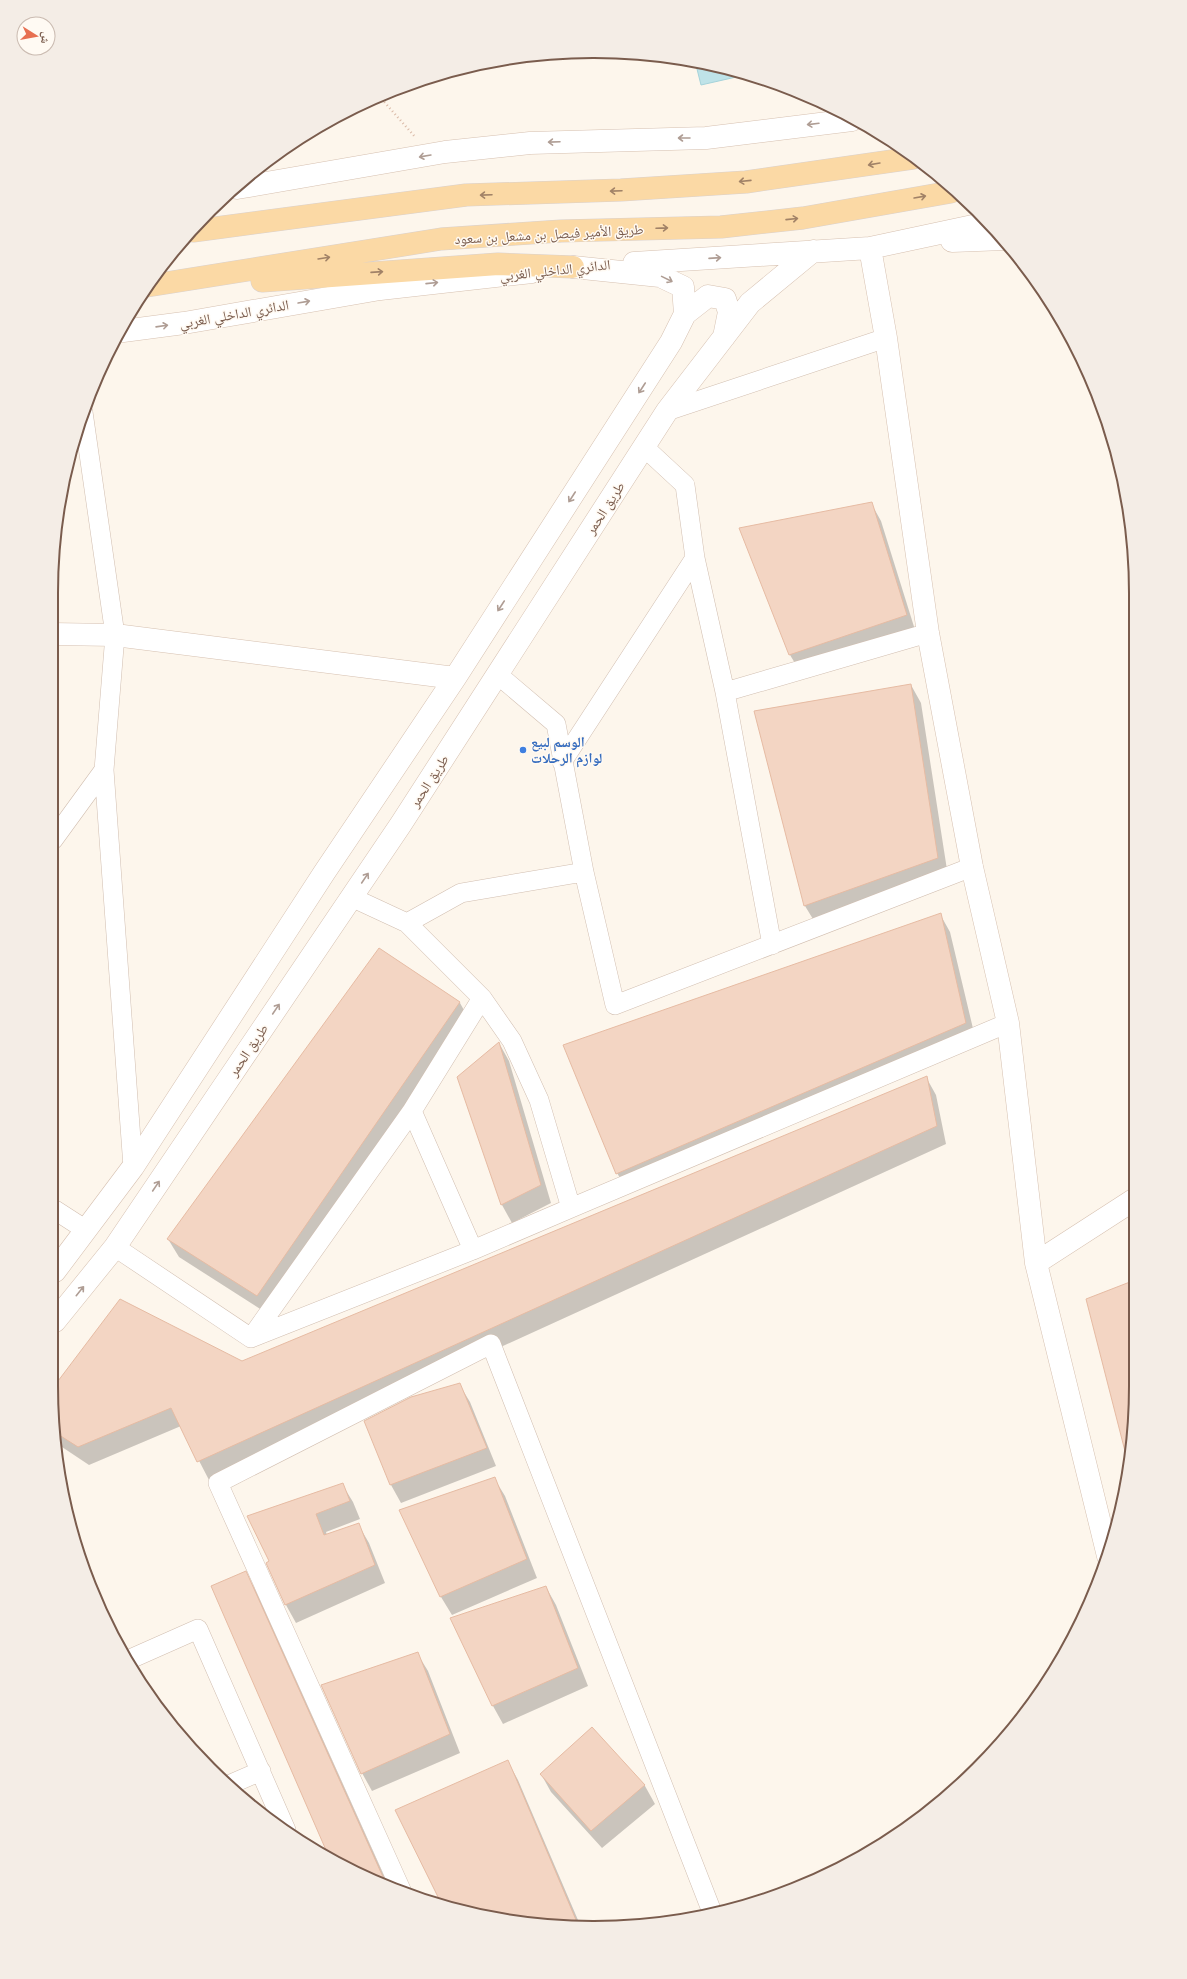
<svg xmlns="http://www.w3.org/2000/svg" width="1187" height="1979" font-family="Lato,'Noto Naskh Arabic',sans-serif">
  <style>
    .water { fill: #bfe3e8; stroke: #a5d3da }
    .shadow { fill: #0003 }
    .building { fill: #f3d5c3; stroke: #e6bba3 }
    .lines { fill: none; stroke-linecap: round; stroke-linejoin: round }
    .street-casing { stroke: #d1beb0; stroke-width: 20 }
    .secondary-casing { stroke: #d6c0b0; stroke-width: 23 }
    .primary-casing { stroke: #dad1cd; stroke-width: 23 }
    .path { stroke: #d9b8a5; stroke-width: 2.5; stroke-dasharray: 1 3; stroke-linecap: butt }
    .street { stroke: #fff; stroke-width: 19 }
    .secondary { stroke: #fff; stroke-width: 22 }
    .primary { stroke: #fbd9a5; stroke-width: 22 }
    .oneway { stroke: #af9d94 }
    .oneway2 { stroke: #a18267 }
    .shop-dot { fill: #3f7fe0; stroke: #fffaf3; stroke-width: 1.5 }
    .labels { text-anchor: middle; stroke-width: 3; stroke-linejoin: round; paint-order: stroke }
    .street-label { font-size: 14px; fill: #7a5c4d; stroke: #fffaf3 }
    .shop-label { font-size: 14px; font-weight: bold; fill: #366cbe; stroke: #fffaf3; text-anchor: start }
    .rim { fill: none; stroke: #7a5c4d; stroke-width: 2 }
  </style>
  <rect width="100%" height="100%" fill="#fdf6ec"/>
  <!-- water -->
  <path class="water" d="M695,61H700L745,75L701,85Z"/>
  <!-- shadow -->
  <path class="shadow" d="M871,503L881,521L916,633L801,673L790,655Z
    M911,685L921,703L948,876L816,924L805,906L755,711Z
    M940,914L950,932L976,1041L628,1191L617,1173Z
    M380,950L460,1003L470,1021L268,1314L179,1257L168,1239Z
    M499,1043L509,1061L551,1203L512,1223L502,1205L458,1077Z
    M926,1077L936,1095L946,1144L209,1480L181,1426L89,1465L56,1443L55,1386L242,1362Z
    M459,1384L470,1402L496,1466L401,1503L391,1485L365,1422Z
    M494,1478L505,1496L537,1578L452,1615L441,1597L400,1510Z
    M342,1484L353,1502L360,1519L326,1532L327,1535L358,1524L369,1543L385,1583L296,1623L286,1605L267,1563Z
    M245,1572L256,1591L389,1887L353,1872Z
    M546,1587L556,1605L588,1686L503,1724L493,1706L452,1619Z
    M417,1653L428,1671L460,1753L372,1791L362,1773Z
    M592,1729L645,1786L655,1804L602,1848L551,1792L541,1774Z
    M508,1762L518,1780L581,1927L522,1923L444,1905Z"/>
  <!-- building -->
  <path class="building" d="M872,502L907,615L789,655L739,528Z
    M911,684L938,858L804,906L754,711Z
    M941,913L966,1023L616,1174L563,1045Z
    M379,948L460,1002L257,1296L167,1239Z
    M499,1042L541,1185L501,1205L457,1077Z
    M927,1076L937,1126L197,1462L171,1408L78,1447L56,1433L55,1385L120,1299L242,1361Z
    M1135,1280V1421L1127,1459L1086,1299Z
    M460,1383L487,1448L390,1485L364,1421L411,1397Z
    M495,1477L527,1559L440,1597L399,1510Z
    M343,1483L350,1501L316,1514L324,1535L359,1523L375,1565L285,1605L266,1563L269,1561L247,1516Z
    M246,1571L387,1886L353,1872L329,1857L211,1586Z
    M546,1586L578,1668L492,1706L450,1618Z
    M418,1652L450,1734L361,1774L321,1685Z
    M592,1727L645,1785L591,1831L540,1774Z
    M508,1760L515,1776L579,1927L522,1923L442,1905L395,1810Z"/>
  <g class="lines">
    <defs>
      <path id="street" d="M667,411L886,338
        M83,412L115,635L104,770L133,1167
        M644,447L685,485L695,558L725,692L772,945
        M497,674L556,724L584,872L615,1005L972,867
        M725,692L928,633
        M562,762L695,558
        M53,840L104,770
        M351,897L407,923L482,998L512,1041L539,1100L571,1208L1008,1023
        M407,923L461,893L584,872
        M412,1111L473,1250
        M55,1210L86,1230
        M115,1247L251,1338L412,1111L482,998
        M251,1338L473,1250L571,1208
        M128,1660L198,1629L286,1830
        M231,1784L261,1771
        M402,1892L218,1483L491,1344L712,1912"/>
      <path id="secondary" d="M237,188L445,152L530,143L706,138L852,120
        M952,241L1004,239
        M870,248L886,338L928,633L972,867L1008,1023L1036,1263
        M634,263L870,248L987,223
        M685,314L708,296L725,299L729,312L724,337
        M123,331L184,323L380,289L532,272
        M52,634L115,635L455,678
        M55,1271L133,1167L324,873L455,678L671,342L685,314L683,287L660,276L573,267
        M55,1321L115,1247L401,824L667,411L750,303L813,251
        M1108,1556L1036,1263L1135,1199"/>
      <path id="primary" d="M193,231L466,195L621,190L746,182L913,158
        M262,281L498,264L573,267
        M147,286L441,239L561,231L721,227L803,218L951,192"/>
    </defs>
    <!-- street casing -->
    <use href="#street" class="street-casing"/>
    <!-- secondary casing -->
    <use href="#secondary" class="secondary-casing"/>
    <!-- primary casing -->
    <use href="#primary" class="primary-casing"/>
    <!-- path -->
    <path class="path" d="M379,96L416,138"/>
    <!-- street -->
    <use href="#street" class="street"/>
    <!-- secondary -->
    <use href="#secondary" class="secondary"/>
    <!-- primary -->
    <use href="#primary" class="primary"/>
  </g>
  <!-- one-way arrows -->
  <defs><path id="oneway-shaft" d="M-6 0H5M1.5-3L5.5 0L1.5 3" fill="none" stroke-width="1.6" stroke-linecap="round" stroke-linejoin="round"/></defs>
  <g class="oneway">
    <use href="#oneway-shaft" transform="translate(813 124) rotate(173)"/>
    <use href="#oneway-shaft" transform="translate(684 138) rotate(180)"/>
    <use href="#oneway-shaft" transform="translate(554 142) rotate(178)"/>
    <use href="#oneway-shaft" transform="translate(425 156) rotate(170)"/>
    <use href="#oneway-shaft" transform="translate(715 258) rotate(-4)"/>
    <use href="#oneway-shaft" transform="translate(667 279) rotate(26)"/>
    <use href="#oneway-shaft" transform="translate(432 283) rotate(-6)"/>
    <use href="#oneway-shaft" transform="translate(304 302) rotate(-10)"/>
    <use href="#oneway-shaft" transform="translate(162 326) rotate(-8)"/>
    <use href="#oneway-shaft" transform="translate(642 388) rotate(123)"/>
    <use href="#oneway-shaft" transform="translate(572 497) rotate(123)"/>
    <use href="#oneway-shaft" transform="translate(501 606) rotate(123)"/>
    <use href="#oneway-shaft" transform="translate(365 878) rotate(-56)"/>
    <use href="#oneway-shaft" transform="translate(276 1009) rotate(-56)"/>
    <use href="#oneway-shaft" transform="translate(156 1186) rotate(-56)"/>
    <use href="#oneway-shaft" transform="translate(80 1291) rotate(-51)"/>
  </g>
  <g class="oneway2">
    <use href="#oneway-shaft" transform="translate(874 164) rotate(170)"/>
    <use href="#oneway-shaft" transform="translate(745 181) rotate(174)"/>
    <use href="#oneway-shaft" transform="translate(616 191) rotate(178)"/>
    <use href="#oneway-shaft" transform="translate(486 195) rotate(178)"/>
    <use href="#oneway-shaft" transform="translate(920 197) rotate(-10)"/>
    <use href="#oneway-shaft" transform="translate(792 219) rotate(-6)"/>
    <use href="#oneway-shaft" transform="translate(662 228) rotate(-2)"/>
    <use href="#oneway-shaft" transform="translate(324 258) rotate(-9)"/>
    <use href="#oneway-shaft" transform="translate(377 272) rotate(-4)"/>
  </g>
  <!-- markers -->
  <circle class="shop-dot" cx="523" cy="750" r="4"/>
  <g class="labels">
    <!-- street labels -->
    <g class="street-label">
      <text transform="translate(549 234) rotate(-3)" y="5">طريق الأمير فيصل بن مشعل بن سعود</text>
      <text transform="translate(555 270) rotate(-6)" y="5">الدائري الداخلي الغربي</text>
      <text transform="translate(234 314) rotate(-10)" y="5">الدائري الداخلي الغربي</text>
      <text transform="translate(605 508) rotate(-57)" y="5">طريق الحمر</text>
      <text transform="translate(429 781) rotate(-57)" y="5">طريق الحمر</text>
      <text transform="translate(248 1050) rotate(-56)" y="5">طريق الحمر</text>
    </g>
    <!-- shop labels -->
    <g class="shop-label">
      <text x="531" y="747">الوسم لبيع<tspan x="531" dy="16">لوازم الرحلات</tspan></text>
    </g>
  </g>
  <!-- crop -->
  <path d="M0 0H1187V1979H0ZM593 58H594A535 535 0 0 1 1129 593V1386A535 535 0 0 1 594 1921H593A535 535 0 0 1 58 1386V593A535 535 0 0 1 593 58Z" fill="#f4ede6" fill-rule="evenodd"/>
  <path class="rim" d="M593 58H594A535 535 0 0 1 1129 593V1386A535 535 0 0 1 594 1921H593A535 535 0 0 1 58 1386V593A535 535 0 0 1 593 58Z"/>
  <!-- north arrow -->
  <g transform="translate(36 36) rotate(101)"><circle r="19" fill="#fffaf3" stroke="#cabbb1"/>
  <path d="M0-3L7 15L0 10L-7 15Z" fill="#e76f51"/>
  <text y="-6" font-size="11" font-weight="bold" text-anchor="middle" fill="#7a5c4d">ش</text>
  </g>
</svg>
